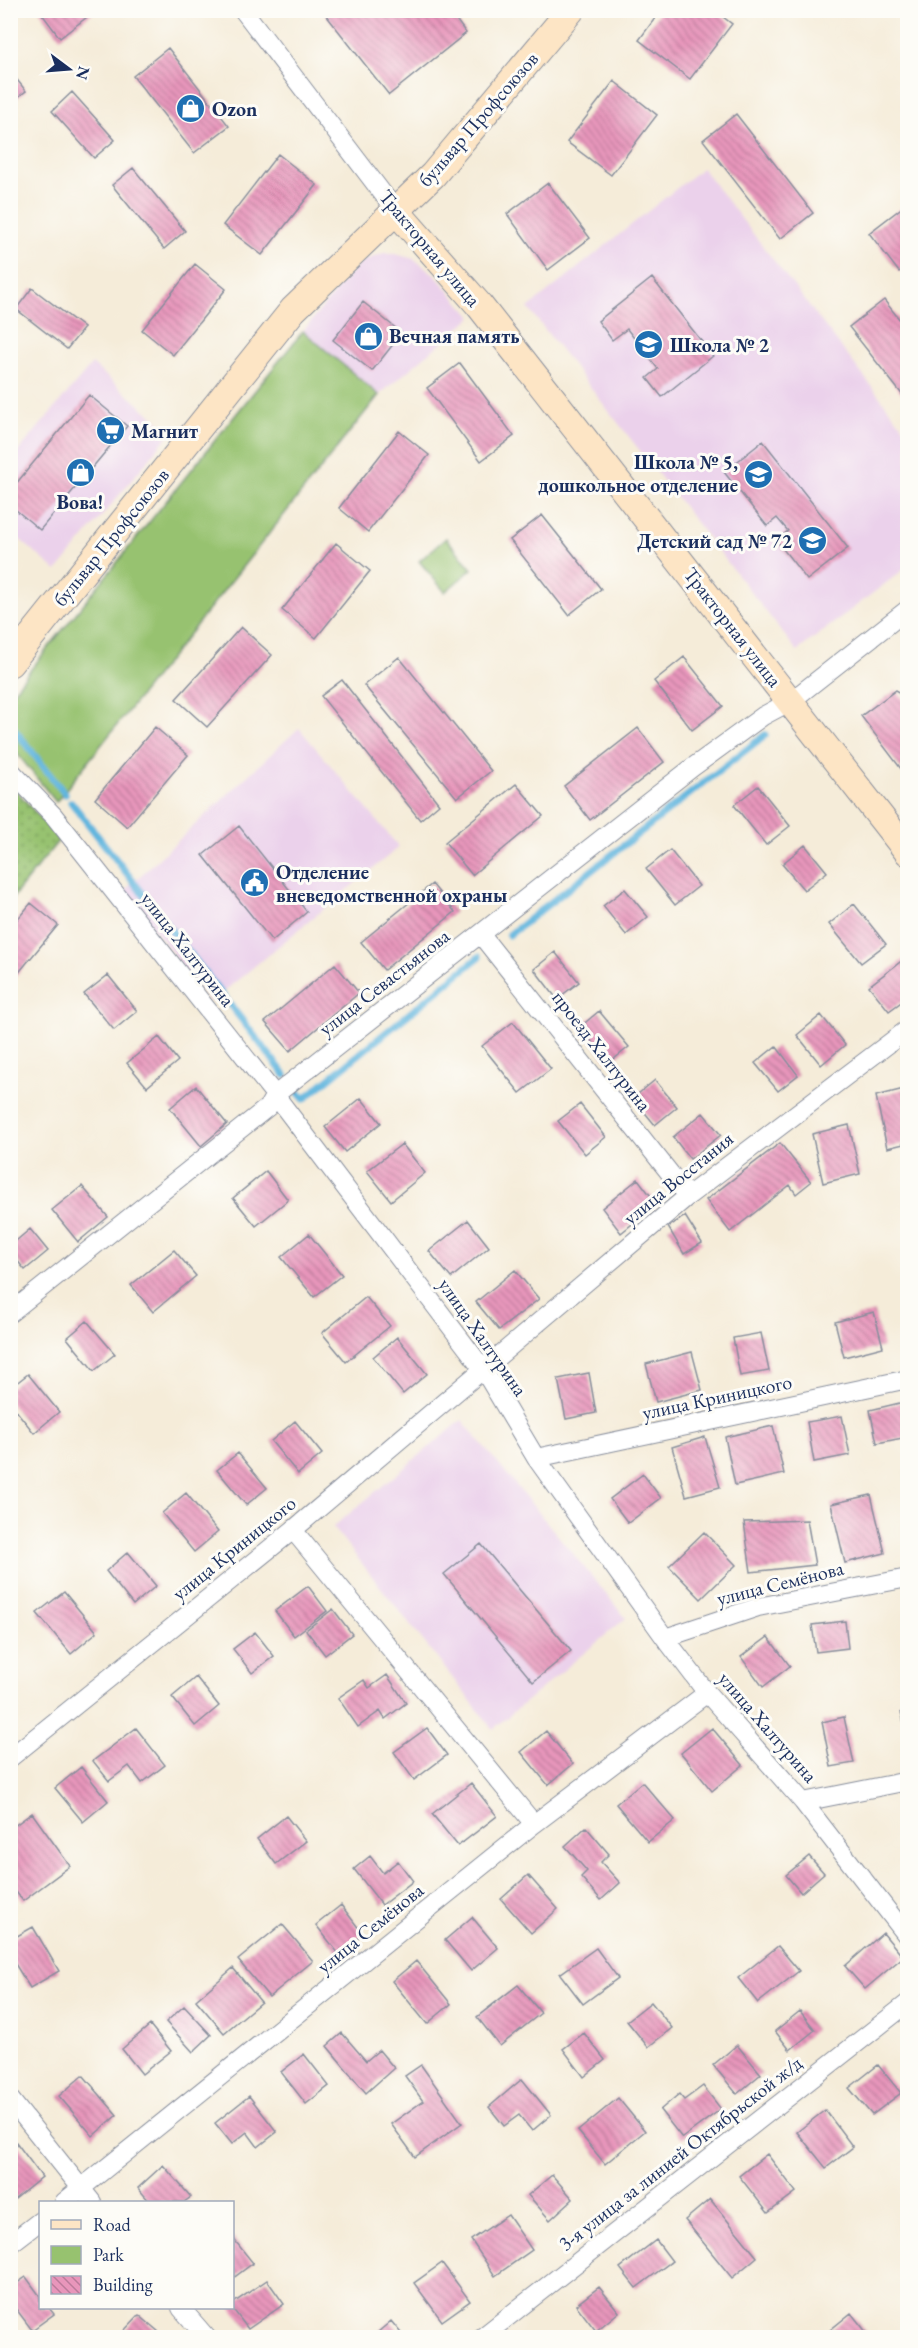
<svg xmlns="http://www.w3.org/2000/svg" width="918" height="2348" font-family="'EB Garamond',serif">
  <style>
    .built { fill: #ebd1eb }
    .grass { fill: url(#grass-dots); stroke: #597866; stroke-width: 1.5 }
    .park { fill: #97c26f; stroke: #597866; stroke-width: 1.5 }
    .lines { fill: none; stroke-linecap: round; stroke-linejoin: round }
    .stream { stroke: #62b6de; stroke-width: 7 }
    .building { fill: url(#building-back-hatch) }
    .street-casing { stroke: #888e9c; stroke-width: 20 }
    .secondary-casing { stroke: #888e9c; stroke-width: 29 }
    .street { stroke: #fff; stroke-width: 18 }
    .secondary { stroke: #fde5c5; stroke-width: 27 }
    .labels { text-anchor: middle; stroke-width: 6; stroke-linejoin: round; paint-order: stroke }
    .poi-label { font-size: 20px; font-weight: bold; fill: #1b2f5e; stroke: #fdfcf7; text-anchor: start }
    .street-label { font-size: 20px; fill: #1b2f5e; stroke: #fdfcf7 }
  </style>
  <defs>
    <pattern id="grass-dots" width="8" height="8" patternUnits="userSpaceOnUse" patternTransform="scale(1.5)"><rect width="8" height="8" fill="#97c26f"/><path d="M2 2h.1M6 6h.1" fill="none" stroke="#7a9e5e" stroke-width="1.8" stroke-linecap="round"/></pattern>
    <pattern id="building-back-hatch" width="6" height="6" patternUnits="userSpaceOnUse" patternTransform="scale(1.5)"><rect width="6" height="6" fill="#e896bb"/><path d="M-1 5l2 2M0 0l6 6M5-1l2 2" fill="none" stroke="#bb7b9b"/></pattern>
  </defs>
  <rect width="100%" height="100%" fill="#fdfcf7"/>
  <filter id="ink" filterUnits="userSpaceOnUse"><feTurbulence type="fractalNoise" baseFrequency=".0167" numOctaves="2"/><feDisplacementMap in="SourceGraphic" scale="12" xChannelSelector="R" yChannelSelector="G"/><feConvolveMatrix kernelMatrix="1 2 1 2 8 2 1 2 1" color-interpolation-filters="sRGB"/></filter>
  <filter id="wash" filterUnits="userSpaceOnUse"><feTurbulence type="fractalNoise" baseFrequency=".008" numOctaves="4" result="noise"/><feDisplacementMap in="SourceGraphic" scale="24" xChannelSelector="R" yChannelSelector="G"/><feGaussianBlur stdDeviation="1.35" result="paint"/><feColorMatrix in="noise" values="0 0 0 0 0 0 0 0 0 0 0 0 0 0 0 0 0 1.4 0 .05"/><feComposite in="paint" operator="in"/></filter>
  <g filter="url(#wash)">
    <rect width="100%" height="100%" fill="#f5ecd9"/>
    <!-- built -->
    <path class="built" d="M702,168L907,432V567L797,651L528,308Z
      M384,253L395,254L414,259L434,274L472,317L379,395L303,331L359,263Z
      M92,364L171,432L57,571L11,532V460Z
      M299,728L399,847L211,1002L124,891Z
      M462,1420L626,1618L493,1729L333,1527Z"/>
    <!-- grass -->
    <path class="grass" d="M10,783L59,840L11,900H10Z"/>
    <!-- park -->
    <path class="park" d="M303,331L379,395L56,802L11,746V694Z
      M446,538L472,569L445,592L419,561Z"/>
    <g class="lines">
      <!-- stream -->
      <path class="stream" d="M10,724L65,794
        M71,802L285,1075
        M509,935L765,735
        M299,1093L304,1099L479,957"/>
    </g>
    <g id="blocks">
      <!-- building -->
      <path class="building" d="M39,10H96L60,38Z
        M322,10H449L466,33L389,95Z
        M661,10H714L732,24L690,79L639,40Z
        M168,48L229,126L194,153L133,76Z
        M10,71L26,91L10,103Z
        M614,81L657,115L611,175L567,142Z
        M72,92L115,140L94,158L52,111Z
        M736,114L813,213L780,239L703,140Z
        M278,154L317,185L262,255L223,225Z
        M133,168L185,231L164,249L112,185Z
        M548,183L590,238L548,270L507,214Z
        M908,203V265L899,272L869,233Z
        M195,264L226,289L173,355L142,330Z
        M652,278L713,356L662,397L647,378L658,369L627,329L612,340L598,321Z
        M32,288L84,328L67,349L16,309Z
        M884,300L908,330V402L849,327Z
        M363,302L402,333L372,371L333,340Z
        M460,363L514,436L481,461L427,388Z
        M89,395L127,426L40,530L10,505V491Z
        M399,431L429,455L368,532L339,508Z
        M763,441L848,548L807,580L776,540L788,531L777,518L767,526L724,472Z
        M542,515L601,589L569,615L510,540Z
        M336,543L370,571L316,638L282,610Z
        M241,627L272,655L207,727L176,699Z
        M399,657L491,771L457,798L364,685Z
        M684,657L723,706L692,730L654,681Z
        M342,680L439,804L420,820L321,696Z
        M896,690L908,705V778L861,716Z
        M155,727L188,755L127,827L95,799Z
        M638,728L664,762L590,820L564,786Z
        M516,784L543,816L472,875L445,842Z
        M758,786L790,826L766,845L734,805Z
        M239,826L307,912L272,941L203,855Z
        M805,845L827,872L804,890L782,864Z
        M670,850L699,886L675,905L646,869Z
        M432,884L455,912L384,970L361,942Z
        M625,889L648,917L626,935L603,906Z
        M31,903L58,925L16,976L10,971V928Z
        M854,904L886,944L861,963L829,924Z
        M555,952L579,982L557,999L534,969Z
        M908,956V997L889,1011L869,986Z
        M335,964L359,993L290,1051L265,1022Z
        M108,975L137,1011L114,1030L84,994Z
        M599,1011L629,1047L609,1063L580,1027Z
        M821,1015L845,1045L821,1065L797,1035Z
        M513,1022L551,1069L520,1093L482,1046Z
        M159,1037L178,1061L147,1087L127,1063Z
        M776,1046L798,1075L778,1091L755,1063Z
        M655,1080L677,1107L655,1125L633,1098Z
        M196,1086L227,1124L201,1146L170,1108Z
        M908,1088V1143L887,1148L876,1096Z
        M361,1098L381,1123L345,1152L325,1127Z
        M580,1104L606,1137L585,1154L558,1121Z
        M703,1113L721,1135L690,1159L673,1137Z
        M849,1125L860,1174L823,1183L812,1134Z
        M780,1143L811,1182L796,1194L790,1185L730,1232L706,1200Z
        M402,1144L425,1173L391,1201L367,1171Z
        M266,1171L288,1200L256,1226L233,1198Z
        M638,1179L657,1204L621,1233L602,1208Z
        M82,1186L108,1217L78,1242L52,1210Z
        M685,1216L702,1243L684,1254L668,1227Z
        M468,1220L489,1247L451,1278L429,1251Z
        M30,1229L48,1251L25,1270L10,1252V1246Z
        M309,1234L342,1275L314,1297L281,1257Z
        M174,1250L196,1276L153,1312L131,1285Z
        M515,1270L539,1299L499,1330L476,1302Z
        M366,1297L390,1326L346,1362L322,1333Z
        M874,1312L883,1347L844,1357L835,1322Z
        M87,1321L115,1354L94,1371L67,1338Z
        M761,1333L769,1371L740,1376L733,1338Z
        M397,1337L427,1374L403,1394L373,1357Z
        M692,1352L702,1390L656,1402L646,1364Z
        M589,1373L596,1413L566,1419L558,1379Z
        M28,1374L59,1412L34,1433L10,1403V1388Z
        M908,1401V1437L877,1443L870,1410Z
        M842,1416L850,1455L814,1462L807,1422Z
        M295,1421L322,1454L298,1474L271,1441Z
        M773,1426L784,1474L735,1485L725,1437Z
        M705,1437L720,1487L686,1496L672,1447Z
        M238,1453L267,1488L246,1505L217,1470Z
        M643,1474L661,1498L628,1523L610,1499Z
        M186,1493L218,1532L194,1552L162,1513Z
        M871,1495L885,1553L845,1563L831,1504Z
        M807,1520L815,1565L751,1572L744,1522Z
        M704,1532L736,1565L701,1599L669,1566Z
        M481,1544L571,1651L533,1682L444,1574Z
        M128,1552L156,1586L133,1605L106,1571Z
        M308,1586L327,1611L294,1636L275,1611Z
        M64,1592L97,1632L71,1654L37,1613Z
        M333,1609L352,1634L325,1655L306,1630Z
        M845,1621L848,1648L816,1652L812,1625Z
        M255,1632L274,1656L252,1673L233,1649Z
        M768,1637L790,1666L763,1687L741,1657Z
        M387,1675L406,1703L385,1719L380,1711L358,1727L338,1698L364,1680L369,1688Z
        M196,1677L219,1706L195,1726L172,1697Z
        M908,1711V1734H907L901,1712Z
        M844,1717L854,1763L831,1767L822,1722Z
        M136,1728L165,1765L142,1783L129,1766L109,1781L93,1761Z
        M427,1728L447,1755L414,1780L394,1752Z
        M712,1728L743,1765L712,1791L681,1753Z
        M546,1731L573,1764L548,1785L521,1752Z
        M81,1767L108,1801L83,1822L55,1788Z
        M642,1782L675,1820L648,1842L616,1804Z
        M471,1783L497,1816L458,1846L432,1814Z
        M32,1813L70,1866L23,1901L10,1884V1829Z
        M286,1816L306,1841L276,1864L257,1839Z
        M586,1827L609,1854L601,1862L620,1883L601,1900L581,1877L587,1871L565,1846Z
        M370,1856L383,1873L398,1861L413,1881L382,1905L354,1869Z
        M809,1856L824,1873L801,1893L786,1875Z
        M528,1875L558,1909L531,1933L501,1899Z
        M341,1905L363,1934L339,1954L316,1925Z
        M472,1917L498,1948L471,1971L445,1940Z
        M282,1924L313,1961L269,1997L238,1960Z
        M33,1927L59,1971L30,1988L10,1956V1940Z
        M883,1933L903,1957L865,1989L845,1966Z
        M778,1946L799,1971L758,2003L738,1978Z
        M596,1948L618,1978L583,2004L560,1974Z
        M416,1961L451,2004L427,2024L392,1981Z
        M233,1968L261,2002L224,2033L196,2000Z
        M518,1985L541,2013L500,2046L477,2017Z
        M651,2002L672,2028L648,2047L627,2021Z
        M184,2006L211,2035L193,2052L166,2022Z
        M800,2011L815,2030L790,2050L775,2031Z
        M150,2025L171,2051L142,2074L122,2049Z
        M342,2033L366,2061L379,2050L394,2068L366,2093L327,2046Z
        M584,2033L605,2060L584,2077L563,2049Z
        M737,2045L761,2074L737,2094L713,2065Z
        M304,2054L329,2086L306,2104L281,2072Z
        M421,2065L462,2123L415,2157L391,2124L423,2101L405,2076Z
        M878,2065L901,2093L872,2115L849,2088Z
        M83,2075L117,2115L93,2136L59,2096Z
        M522,2079L551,2115L532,2131L519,2115L504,2126L489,2107Z
        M703,2086L721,2109L682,2138L660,2110L679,2094L684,2100Z
        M249,2096L277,2132L258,2147L247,2132L232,2144L215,2123Z
        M618,2098L645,2131L605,2164L578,2131Z
        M825,2110L853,2147L826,2168L797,2132Z
        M10,2134L42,2177L15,2199L10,2193Z
        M767,2154L796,2192L768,2213L739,2176Z
        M163,2165L191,2197L184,2202H150L138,2188Z
        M552,2175L573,2199L550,2220L528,2195Z
        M710,2199L757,2257L732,2278L685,2220Z
        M508,2215L532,2250L495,2276L471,2240Z
        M232,2237L253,2263L232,2279Z
        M656,2240L672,2261L636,2288L620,2268Z
        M442,2263L470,2301L442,2321L414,2283Z
        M26,2277L40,2296V2308H49L54,2314L32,2330L10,2301V2288Z
        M267,2280L284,2304L248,2329L232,2308V2304Z
        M599,2287L619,2312L596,2331L576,2305Z
        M851,2313L871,2338H826L824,2335Z
        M139,2315L166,2338H117Z
        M391,2321L405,2338H371Z"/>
    </g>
  </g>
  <g filter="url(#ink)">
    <use href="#blocks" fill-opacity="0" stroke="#888e9c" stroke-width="1.5"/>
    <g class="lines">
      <defs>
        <path id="street" d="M243,10L396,211
          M10,770L54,816L275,1095L483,1369L536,1458L665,1638L707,1693L803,1802L908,1937
          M481,935L688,1196
          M10,1313L268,1107L275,1095L693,767L763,716L791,701L908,609
          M536,1458L908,1379
          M293,1530L534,1824
          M665,1638L758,1607L908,1578
          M10,1758L293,1530L688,1196L908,1029
          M803,1802L908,1781
          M10,2099L92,2202
          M64,2202L534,1824L707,1693
          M10,2244L40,2221
          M181,2308L207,2338
          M481,2338L908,2003"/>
        <path id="secondary" d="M396,211L479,305L908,852
          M10,663L293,310L433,175L571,10"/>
      </defs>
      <!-- street casing -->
      <use href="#street" class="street-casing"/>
      <!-- secondary casing -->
      <use href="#secondary" class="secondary-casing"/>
      <!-- street -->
      <use href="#street" class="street"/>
      <!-- secondary -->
      <use href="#secondary" class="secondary"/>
    </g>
  </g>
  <!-- icons -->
  <defs>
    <symbol id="shop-disc" viewBox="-11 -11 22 22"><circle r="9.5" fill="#1f6fb2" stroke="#fdfcf7"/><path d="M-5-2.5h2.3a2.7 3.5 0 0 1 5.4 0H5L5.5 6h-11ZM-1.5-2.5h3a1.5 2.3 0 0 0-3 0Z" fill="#fff"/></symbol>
    <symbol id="school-disc" viewBox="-11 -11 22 22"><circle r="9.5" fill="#1f6fb2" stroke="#fdfcf7"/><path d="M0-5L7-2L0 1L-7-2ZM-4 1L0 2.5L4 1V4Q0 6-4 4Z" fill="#fff"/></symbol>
    <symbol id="supermarket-disc" viewBox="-11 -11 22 22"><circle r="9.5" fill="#1f6fb2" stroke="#fdfcf7"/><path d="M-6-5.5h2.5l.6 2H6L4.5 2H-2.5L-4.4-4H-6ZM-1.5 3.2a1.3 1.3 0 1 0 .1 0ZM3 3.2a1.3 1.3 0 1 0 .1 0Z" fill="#fff"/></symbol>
    <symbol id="civic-disc" viewBox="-11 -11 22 22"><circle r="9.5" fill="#1f6fb2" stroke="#fdfcf7"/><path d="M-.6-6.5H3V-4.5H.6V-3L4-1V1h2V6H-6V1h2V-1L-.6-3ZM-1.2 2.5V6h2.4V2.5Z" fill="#fff"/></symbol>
  </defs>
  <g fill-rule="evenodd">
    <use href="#shop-disc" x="174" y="92" width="33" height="33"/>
    <use href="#shop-disc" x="352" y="320" width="33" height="33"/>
    <use href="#school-disc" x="632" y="328" width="33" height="33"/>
    <use href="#supermarket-disc" x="94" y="414" width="33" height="33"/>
    <use href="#shop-disc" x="64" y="456" width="33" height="33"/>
    <use href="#school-disc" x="742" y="458" width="33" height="33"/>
    <use href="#school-disc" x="796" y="524" width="33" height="33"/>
    <use href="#civic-disc" x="238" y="866" width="33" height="33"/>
  </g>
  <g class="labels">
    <!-- poi labels -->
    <g class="poi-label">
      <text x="212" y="116">Ozon</text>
      <text x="389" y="343">Вечная память</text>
      <text x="670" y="352">Школа № 2</text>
      <text x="131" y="438">Магнит</text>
      <text x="738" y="469" text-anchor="end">Школа № 5,<tspan x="738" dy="23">дошкольное отделение</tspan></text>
      <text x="80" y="509" text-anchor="middle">Вова!</text>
      <text x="792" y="548" text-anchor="end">Детский сад № 72</text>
      <text x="276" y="879">Отделение<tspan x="276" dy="23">вневедомственной охраны</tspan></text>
    </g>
    <!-- street labels -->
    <g class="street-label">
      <text transform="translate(478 119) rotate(-49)" y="7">бульвар Профсоюзов</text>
      <text transform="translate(430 248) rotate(50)" y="7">Тракторная улица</text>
      <text transform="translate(111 537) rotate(-51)" y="7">бульвар Профсоюзов</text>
      <text transform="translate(733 627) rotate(52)" y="7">Тракторная улица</text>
      <text transform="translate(188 949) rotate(52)" y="7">улица Халтурина</text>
      <text transform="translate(384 982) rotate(-38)" y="7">улица Севастьянова</text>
      <text transform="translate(602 1051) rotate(52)" y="7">проезд Халтурина</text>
      <text transform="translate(678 1178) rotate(-39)" y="7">улица Восстания</text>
      <text transform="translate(483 1337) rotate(55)" y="7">улица Халтурина</text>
      <text transform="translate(717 1397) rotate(-12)" y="7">улица Криницкого</text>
      <text transform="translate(234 1548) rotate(-39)" y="7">улица Криницкого</text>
      <text transform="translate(780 1583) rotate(-14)" y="7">улица Семёнова</text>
      <text transform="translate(768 1727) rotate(49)" y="7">улица Халтурина</text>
      <text transform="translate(370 1928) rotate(-39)" y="7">улица Семёнова</text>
      <text transform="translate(680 2153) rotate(-38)" y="7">3-я улица за линией Октябрьской ж/д</text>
    </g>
  </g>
  <!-- margin -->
  <rect width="918" height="2348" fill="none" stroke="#fdfcf7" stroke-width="36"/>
  <!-- legend -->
  <rect x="39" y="2201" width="195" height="108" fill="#fdfcf7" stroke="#a3aaba" stroke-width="1.5"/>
  <rect x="51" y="2220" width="30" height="9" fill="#fde5c5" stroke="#a3aaba" stroke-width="1.5"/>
  <text x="93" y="2231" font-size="18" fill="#1b2f5e">Road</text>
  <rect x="51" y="2246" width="30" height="18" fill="#97c26f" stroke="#a3aaba" stroke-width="1.5"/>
  <text x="93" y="2261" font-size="18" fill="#1b2f5e">Park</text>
  <rect x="51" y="2276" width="30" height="18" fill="url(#building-back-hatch)" stroke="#a3aaba" stroke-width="1.5"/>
  <text x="93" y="2291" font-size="18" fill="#1b2f5e">Building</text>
  <!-- north arrow -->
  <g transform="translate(69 69) rotate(106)" stroke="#fdfcf7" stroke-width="4.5" paint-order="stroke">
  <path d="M0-4.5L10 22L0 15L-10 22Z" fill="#1b2f5e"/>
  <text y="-9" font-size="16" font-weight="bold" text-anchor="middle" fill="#1b2f5e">N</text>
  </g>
</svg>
